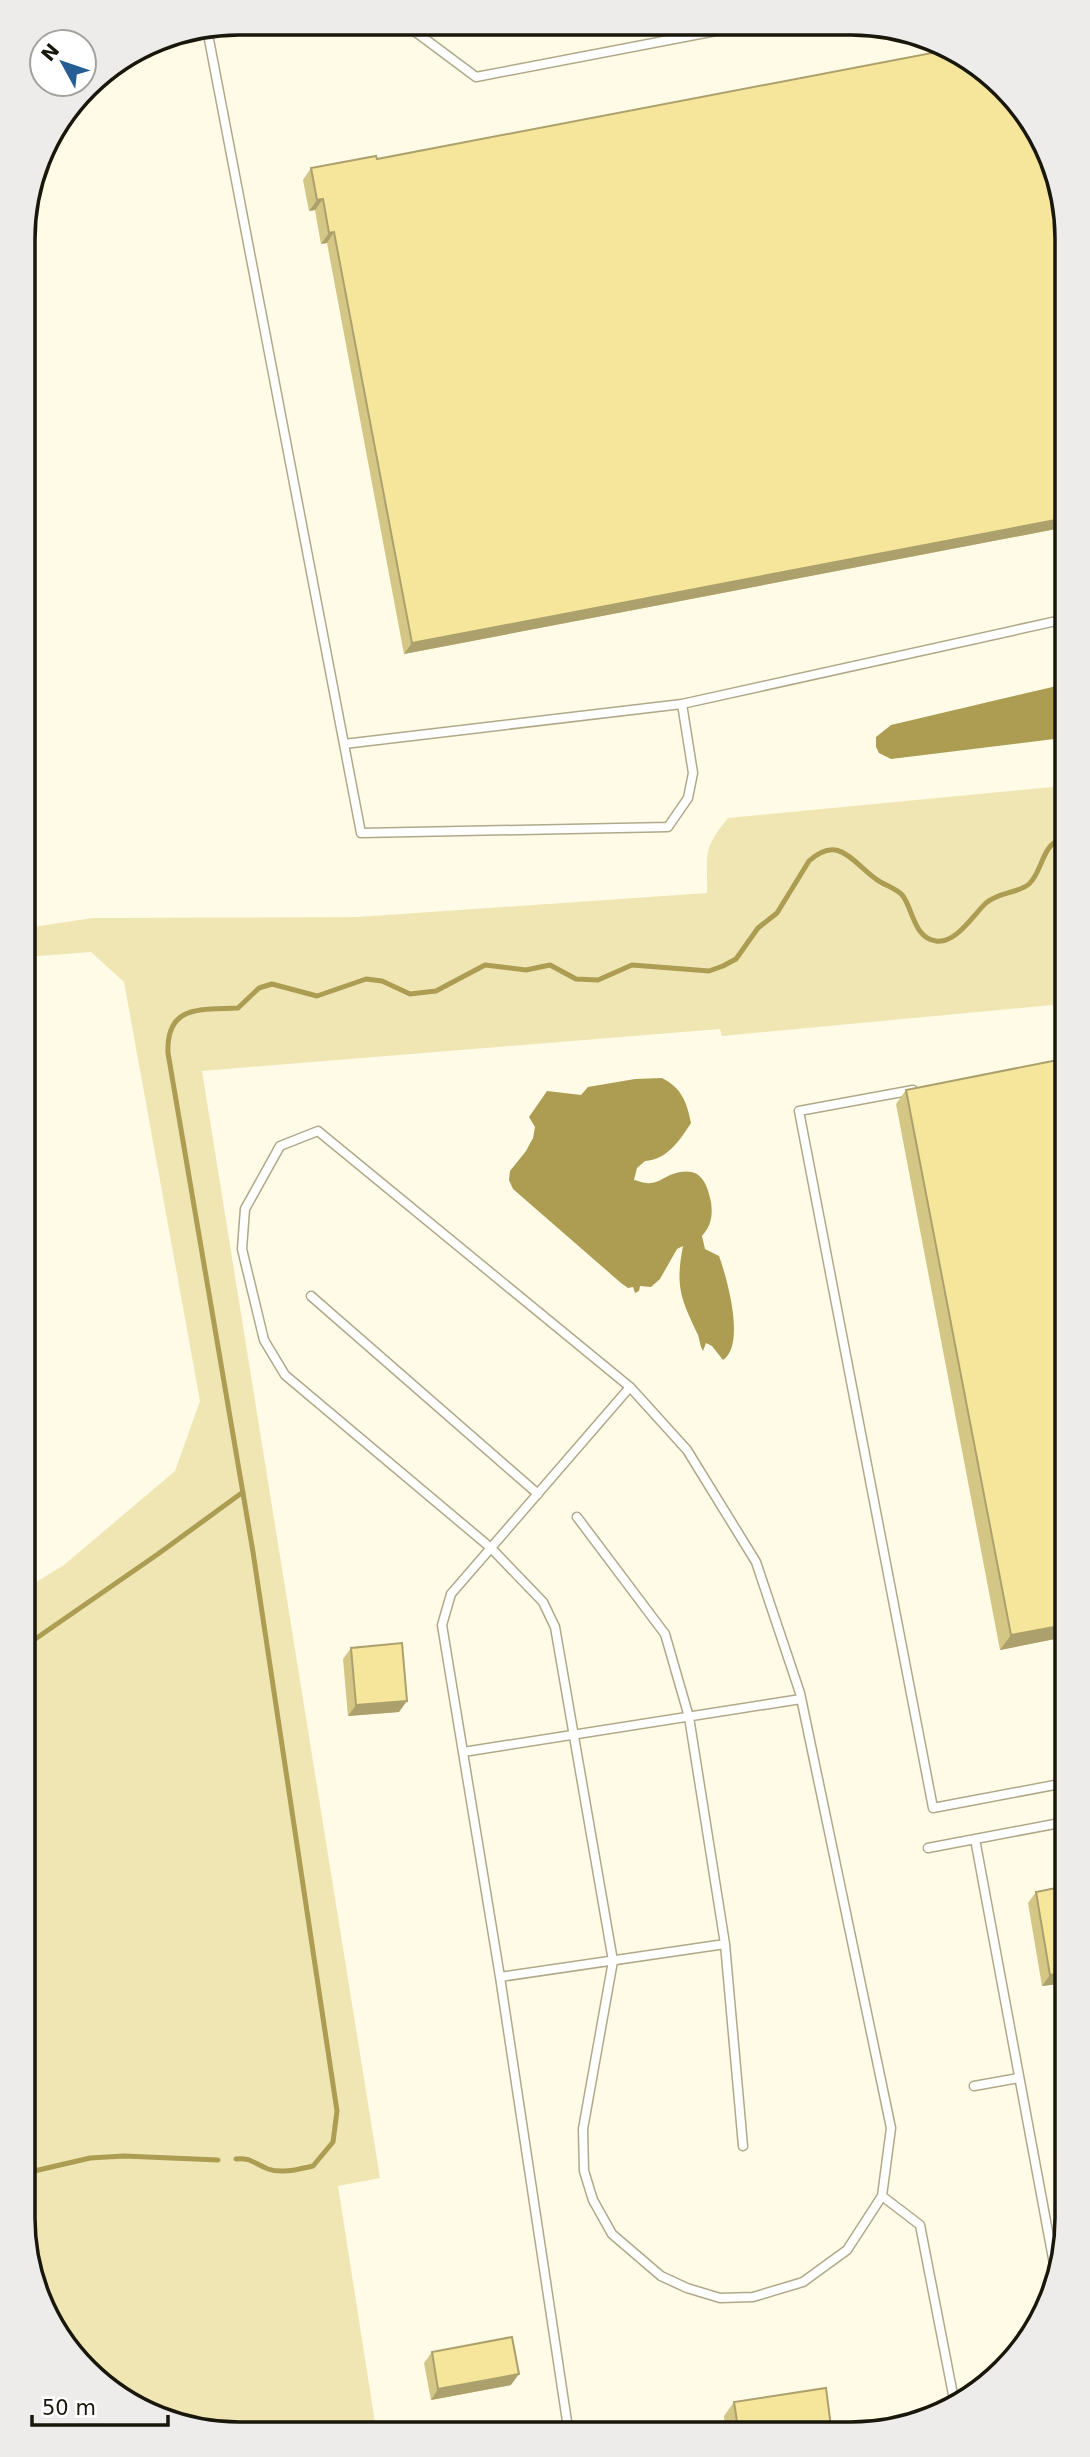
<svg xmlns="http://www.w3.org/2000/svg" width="1090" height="2457" font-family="'DejaVu Sans',sans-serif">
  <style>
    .green { fill: #f0e6b4 }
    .water { fill: #ac9d53 }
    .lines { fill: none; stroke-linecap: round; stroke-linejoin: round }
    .stream { stroke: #ac9d53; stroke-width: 5 }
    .lane-casing { stroke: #b0a989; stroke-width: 11 }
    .lane { stroke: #fff; stroke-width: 8 }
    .wall { fill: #d4c685 }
    .shaded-wall { fill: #aca16c }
    .building { fill: #f6e69b; stroke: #aca16c; stroke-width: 2 }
    .rim { fill: none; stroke: #19160a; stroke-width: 3.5 }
  </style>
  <rect width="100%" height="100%" fill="#fffbe7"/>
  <!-- green -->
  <path class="green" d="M1062,786L1063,1004L722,1036L720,1029L202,1071L380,2178L338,2186L376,2429L197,2430L96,2380L59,2338L30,2274L28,1587L64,1565L175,1471L200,1401L124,982L91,952L26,957V928L93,918L357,917L707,893C708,855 701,851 728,818Z"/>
  <!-- water -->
  <path class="water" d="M1061,685L1062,738L891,759L879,753L876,747V737L891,725Z
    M662,1078C682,1088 687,1103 691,1123C680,1140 667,1160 645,1161L637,1168L634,1180C639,1181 645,1184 650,1183C657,1183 664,1178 670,1175C697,1165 706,1177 711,1202C713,1216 711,1226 702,1236L705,1249L719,1256C727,1278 746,1345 723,1360L712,1346L706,1343L703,1351C700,1346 700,1341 698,1335C681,1299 675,1287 683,1246L677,1249L660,1279L651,1287L640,1286L639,1291L635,1293L633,1287L628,1288L621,1283L513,1189L509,1180L510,1171L526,1151L533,1138L535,1127L529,1117L547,1091L581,1095L588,1087L635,1079Z"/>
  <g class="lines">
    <!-- stream -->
    <path class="stream" d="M28,1644L158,1554L243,1492
      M236,2159C250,2157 255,2164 268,2169C282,2174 299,2169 313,2166L333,2142L337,2111L253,1552L168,1053C166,1004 201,1010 238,1008L259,988L272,984L317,996L366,979L382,981L410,994L436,991L485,965L526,970L550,965L576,979L598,980L632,965L709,971L723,966L736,959L758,928L777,913L809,861C839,834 852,862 876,879C883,885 897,888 903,896C913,910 914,938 936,941C956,944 973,915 986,903C999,892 1019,893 1029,884C1043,871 1041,846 1062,838
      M30,2172L90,2158L124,2156L218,2160"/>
    <defs>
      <path id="lane" d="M405,24L476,77L742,26
        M207,29L361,833L668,827L688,798L693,773L682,704L344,744
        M682,704L1061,620
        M913,1090L799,1111L933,1808L1065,1783
        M318,1131L630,1387L687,1450L756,1562L800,1693L891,2128L882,2196L847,2250L803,2282L753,2297L720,2298L687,2288L661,2276L612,2234L593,2200L584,2171L583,2129L613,1961L555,1627L543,1602L491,1548L285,1375L264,1340L242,1249L245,1209L280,1146Z
        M311,1296L538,1494
        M577,1517L665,1634L689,1717L725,1944L743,2146
        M463,1752L801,1699
        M975,1839L1054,2264L1058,2271
        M928,1848L1065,1822
        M500,1977L725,1944
        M974,2086L1019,2078
        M882,2196L920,2225L955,2405
        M907,2427H908
        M568,2428L500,1977L442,1625L451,1594L630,1387"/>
    </defs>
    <!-- lane casing -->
    <use href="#lane" class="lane-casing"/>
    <!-- lane -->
    <use href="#lane" class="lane"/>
  </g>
  <!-- wall -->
  <path class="wall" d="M377,159L1060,183L1061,528L404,654L327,243L321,244L315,210L309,211L303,180L311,168Z
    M906,1090L1065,1637L1000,1650L896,1104Z
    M351,1648L399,1712L348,1716L343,1659Z
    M1066,1886V1983L1042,1986L1028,1903L1036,1892Z
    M432,2352L511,2385L431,2400L424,2363Z
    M734,2402L831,2427L725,2428L724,2416Z"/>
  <!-- shaded-wall -->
  <path class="shaded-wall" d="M323,199L315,210L309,211L317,200Z
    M334,232L327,243L321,244L329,233Z
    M1061,519V528L404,654L412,643Z
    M1065,1625V1637L1000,1650L1011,1635Z
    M407,1701L399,1712L348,1716L356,1705Z
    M1066,1973V1983L1042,1986L1050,1975Z
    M519,2374L511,2385L431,2400L438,2389Z"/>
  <!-- building -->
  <path class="building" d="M942,51L994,77L1031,119L1060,183L1061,519L412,643L334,232L329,233L323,199L317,200L311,168L376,156L377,159Z
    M1063,1059L1065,1625L1011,1635L906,1090Z
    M402,1643L407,1701L356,1705L351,1648Z
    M1066,1886V1973L1050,1975L1036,1892Z
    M512,2337L519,2374L438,2389L432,2352Z
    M826,2388L831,2427L738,2428L734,2402Z"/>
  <!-- crop -->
  <path d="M0 0H1090V2457H0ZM239 35H851A204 204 0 0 1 1055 239V2218A204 204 0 0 1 851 2422H239A204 204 0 0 1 35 2218V239A204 204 0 0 1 239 35Z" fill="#edeceb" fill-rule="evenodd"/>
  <path class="rim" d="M239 35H851A204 204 0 0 1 1055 239V2218A204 204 0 0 1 851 2422H239A204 204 0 0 1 35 2218V239A204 204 0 0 1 239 35Z"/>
  <!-- north arrow -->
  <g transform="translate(63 63) rotate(310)"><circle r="33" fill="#ffffff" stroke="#a3a29d" stroke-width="2"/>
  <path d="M0-5L12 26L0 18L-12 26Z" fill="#245e95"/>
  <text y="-10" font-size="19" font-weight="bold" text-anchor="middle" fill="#19160a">N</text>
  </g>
  <!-- scale -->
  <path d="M32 2415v10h136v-10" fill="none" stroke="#19160a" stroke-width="3.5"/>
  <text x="42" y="2415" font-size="21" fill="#19160a" stroke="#ffffff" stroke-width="5" paint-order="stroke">50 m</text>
</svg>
